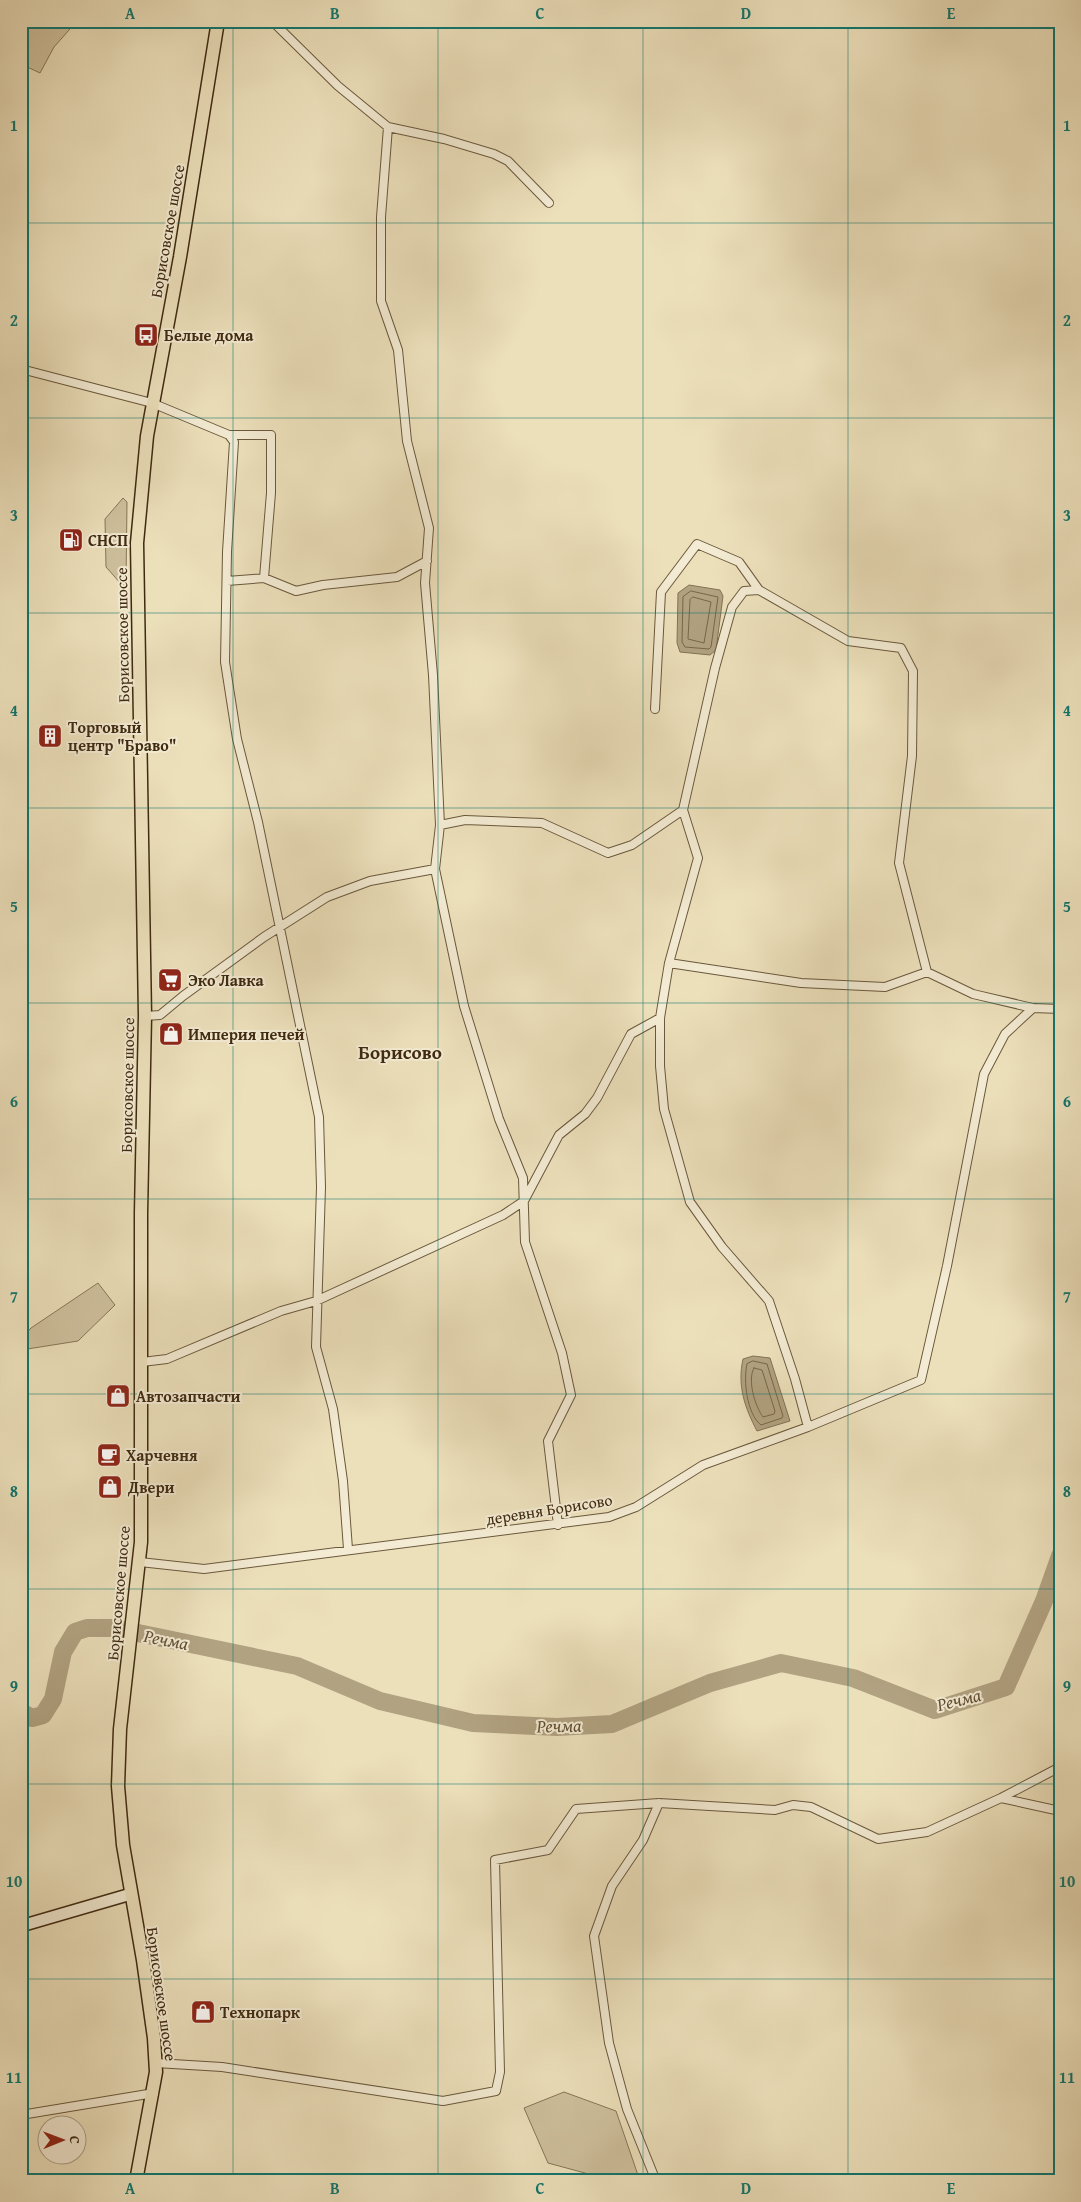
<svg xmlns="http://www.w3.org/2000/svg" width="1081" height="2202" font-family="'Gentium Book Plus',serif">
  <style>
    .green { fill: #cfc19e; stroke: #877658 }
    .water { fill: #b1a281; stroke: #837254 }
    .lines { fill: none; stroke-linecap: round; stroke-linejoin: round }
    .shore { stroke: #786649; stroke-width: 1 }
    .river { stroke: #b1a281; stroke-width: 18 }
    .street-casing { stroke: #6a583c; stroke-width: 10 }
    .secondary-casing { stroke: #3f2a11; stroke-width: 14 }
    .primary-casing { stroke: #3f2a11; stroke-width: 15 }
    .street { stroke: #f3ebd3; stroke-width: 8 }
    .secondary { stroke: #f3ebd3; stroke-width: 11 }
    .primary { stroke: #ece0bb; stroke-width: 12 }
    .grid { fill: none; stroke: #0f766e; stroke-width: 1; stroke-opacity: 0.55 }
    .labels { text-anchor: middle; stroke-width: 4; stroke-linejoin: round; paint-order: stroke }
    .street-label { font-size: 16px; fill: #3f2a11; stroke: #f3ebd3 }
    .poi-label { font-size: 16px; font-weight: bold; fill: #3f2a11; stroke: #f3ebd3; text-anchor: start }
    .water-label { font-size: 18px; font-style: italic; fill: #614e33; stroke: #f3ebd3 }
    .quarter-label { font-size: 19px; font-weight: bold; fill: #3f2a11; stroke: #f3ebd3 }
    .neatline { fill: none; stroke: #0f766e; stroke-width: 2 }
    .grid-label { font-size: 16px; text-anchor: middle; font-weight: bold; fill: #0f766e }
  </style>
  <rect width="100%" height="100%" fill="#ece0bb"/>
  <filter id="stains"><feTurbulence type="fractalNoise" baseFrequency=".004" numOctaves="4"/><feColorMatrix values="0 0 0 0 .2 0 0 0 0 .09 0 0 0 0 .02 0 0 0 .5 -.17"/></filter>
  <radialGradient id="worn" r=".72"><stop offset=".6" stop-color="#630" stop-opacity="0"/><stop offset="1" stop-color="#630" stop-opacity=".3"/></radialGradient>
  <!-- green -->
  <path class="green" d="M21,21H77L54,47L40,73L21,64Z
    M123,498L127,502L126,583L122,585L106,567L105,519Z
    M98,1283L115,1305L78,1341L21,1350V1339L31,1328Z
    M564,2092L616,2111L640,2181H599L596,2176L548,2163L524,2108Z"/>
  <!-- water -->
  <path class="water" d="M689,585L720,590L723,596L716,650L710,655L680,652L677,643L678,593Z
    M753,1356L770,1358L790,1421L757,1431C745,1408 737,1386 743,1359Z"/>
  <g class="lines">
    <!-- shore -->
    <path class="shore" d="M691,591L718,597L711,647L709,649L685,647L682,642L683,597Z
      M693,597L711,602L704,643L688,639L690,600Z
      M753,1361L767,1364L783,1416L782,1418L761,1425C747,1414 743,1381 747,1364Z
      M754,1368L762,1370L775,1411L774,1414L763,1417C755,1406 747,1380 754,1368Z"/>
    <!-- river -->
    <path class="river" d="M21,1712L32,1718L43,1715L53,1699L63,1652L75,1632L87,1628H114L297,1666L380,1701L473,1723L557,1727L612,1724L710,1683L781,1663L853,1678L935,1710L1006,1687L1044,1601L1060,1556"/>
    <defs>
      <path id="street" d="M272,21L338,86L388,127L444,139L494,154L508,161L549,203
        M388,127L381,217V301L398,350L407,441L429,528L425,583L433,675L440,825L435,869L464,1006L499,1119L523,1178L525,1242L562,1353L571,1395L548,1441L558,1525
        M21,369L152,403L229,435L234,442L227,552L225,662L237,739L258,822L319,1117L321,1187L316,1347L333,1409L343,1481L348,1549
        M229,435H271V493L264,578
        M227,581L264,578L296,591L323,585L397,577L427,561
        M655,709L661,592L697,544L739,562L759,590
        M440,825L465,820L542,823L608,853L632,845L683,810
        M669,963L801,983L885,987L927,972
        M145,1016L160,1015L183,996L264,937L327,897L370,881L435,869
        M142,1362L167,1359L281,1311L316,1301L503,1215L524,1201L559,1135L585,1114L597,1098L631,1034L660,1018
        M808,1427L795,1379L769,1301L722,1247L690,1202L664,1109L660,1066V1018L669,963L698,858L683,810L715,668L732,607L744,591L759,590L848,641L901,648L913,671L912,756L899,863L927,972L973,994L1033,1008
        M140,1562L204,1569L609,1517L636,1507L703,1465L808,1427L921,1380L947,1266L984,1074L1005,1034L1033,1008L1060,1009
        M1001,1798L1060,1811
        M156,2063L222,2067L443,2101L496,2091L500,2072L495,1860L548,1850L576,1809L659,1803L775,1810L793,1805L811,1807L878,1839L927,1832L1001,1798L1060,1767
        M21,2115L154,2093
        M656,2181L627,2109L609,2043L594,1936L612,1886L643,1840L659,1803"/>
      <path id="secondary" d="M21,1926L131,1894"/>
      <path id="primary" d="M136,2181L156,2072L154,2038L143,1960L123,1845L118,1786L120,1729L141,1542V1213L145,1016L137,543L147,436L180,257L218,21"/>
    </defs>
    <!-- street casing -->
    <use href="#street" class="street-casing"/>
    <!-- secondary casing -->
    <use href="#secondary" class="secondary-casing"/>
    <!-- primary casing -->
    <use href="#primary" class="primary-casing"/>
    <!-- street -->
    <use href="#street" class="street"/>
    <!-- secondary -->
    <use href="#secondary" class="secondary"/>
    <!-- primary -->
    <use href="#primary" class="primary"/>
  </g>
  <!-- grid -->
  <path class="grid" d="M233,21V2181M438,21V2181M643,21V2181M848,21V2181M21,223H1060M21,418H1060M21,613H1060M21,808H1060M21,1003H1060M21,1199H1060M21,1394H1060M21,1589H1060M21,1784H1060M21,1979H1060"/>
  <!-- icons -->
  <defs>
    <symbol id="bus-square" viewBox="-11 -11 22 22"><rect x="-9" y="-9" width="18" height="18" rx="4" fill="#8f2418" stroke="#f3ebd3"/><path d="M-5-6H5V4H4V6H2V4H-2V6H-4V4H-5ZM-3.5-4V0h7V-4ZM-3.5 1.2v1.5H-2V1.2ZM2 1.2v1.5H3.5V1.2Z" fill="#fff"/></symbol>
    <symbol id="fuel-square" viewBox="-11 -11 22 22"><rect x="-9" y="-9" width="18" height="18" rx="4" fill="#8f2418" stroke="#f3ebd3"/><path d="M-5.5-6h7V0h2V4h1.3V-2.5L3-4.5l.8-.8L6-3V5H2.5V1h-1V6h-7ZM-4.2-4.7v3.2H.2V-4.7Z" fill="#fff"/></symbol>
    <symbol id="building-square" viewBox="-11 -11 22 22"><rect x="-9" y="-9" width="18" height="18" rx="4" fill="#8f2418" stroke="#f3ebd3"/><path d="M-4-6H4V6H1V3H-1V6H-4ZM-2.5-4.3h1.7v1.8h-1.7ZM.8-4.3h1.7v1.8H.8ZM-2.5-1h1.7V.8h-1.7ZM.8-1h1.7V.8H.8Z" fill="#fff"/></symbol>
    <symbol id="supermarket-square" viewBox="-11 -11 22 22"><rect x="-9" y="-9" width="18" height="18" rx="4" fill="#8f2418" stroke="#f3ebd3"/><path d="M-6-5.5h2.5l.6 2H6L4.5 2H-2.5L-4.4-4H-6ZM-1.5 3.2a1.3 1.3 0 1 0 .1 0ZM3 3.2a1.3 1.3 0 1 0 .1 0Z" fill="#fff"/></symbol>
    <symbol id="shop-square" viewBox="-11 -11 22 22"><rect x="-9" y="-9" width="18" height="18" rx="4" fill="#8f2418" stroke="#f3ebd3"/><path d="M-5-2.5h2.3a2.7 3.5 0 0 1 5.4 0H5L5.5 6h-11ZM-1.5-2.5h3a1.5 2.3 0 0 0-3 0Z" fill="#fff"/></symbol>
    <symbol id="cafe-square" viewBox="-11 -11 22 22"><rect x="-9" y="-9" width="18" height="18" rx="4" fill="#8f2418" stroke="#f3ebd3"/><path d="M-5.5-4.5H6V0H3Q3 3.5 0 3.5H-2.5Q-5.5 3.5-5.5 0ZM3-3.2v2h1.7v-2ZM-6 4.5H4V6H-6Z" fill="#fff"/></symbol>
  </defs>
  <g fill-rule="evenodd">
    <use href="#bus-square" x="132" y="321" width="28" height="28"/>
    <use href="#fuel-square" x="57" y="526" width="28" height="28"/>
    <use href="#building-square" x="36" y="722" width="28" height="28"/>
    <use href="#supermarket-square" x="156" y="966" width="28" height="28"/>
    <use href="#shop-square" x="157" y="1020" width="28" height="28"/>
    <use href="#shop-square" x="104" y="1382" width="28" height="28"/>
    <use href="#cafe-square" x="95" y="1441" width="28" height="28"/>
    <use href="#shop-square" x="96" y="1473" width="28" height="28"/>
    <use href="#shop-square" x="189" y="1998" width="28" height="28"/>
  </g>
  <g class="labels">
    <!-- street labels -->
    <g class="street-label">
      <text transform="translate(167 231) rotate(-80)" y="6">Борисовское шоссе</text>
      <text transform="translate(122 635) rotate(-91)" y="6">Борисовское шоссе</text>
      <text transform="translate(127 1085) rotate(-89)" y="6">Борисовское шоссе</text>
      <text transform="translate(549 1509) rotate(-9)" y="6">деревня Борисово</text>
      <text transform="translate(118 1593) rotate(-85)" y="6">Борисовское шоссе</text>
      <text transform="translate(162 1994) rotate(82)" y="6">Борисовское шоссе</text>
    </g>
    <!-- poi labels -->
    <g class="poi-label">
      <text x="164" y="341">Белые дома</text>
      <text x="88" y="546">СНСП</text>
      <text x="68" y="733">Торговый<tspan x="68" dy="18">центр "Браво"</tspan></text>
      <text x="188" y="986">Эко Лавка</text>
      <text x="188" y="1040">Империя печей</text>
      <text x="136" y="1402">Автозапчасти</text>
      <text x="126" y="1461">Харчевня</text>
      <text x="128" y="1493">Двери</text>
      <text x="220" y="2018">Технопарк</text>
    </g>
    <!-- water labels -->
    <g class="water-label">
      <text transform="translate(166 1640) rotate(11)" y="6">Речма</text>
      <text transform="translate(959 1700) rotate(-14)" y="6">Речма</text>
      <text transform="translate(559 1726) rotate(-1)" y="6">Речма</text>
    </g>
    <!-- quarter labels -->
    <g class="quarter-label">
      <text x="400" y="1059">Борисово</text>
    </g>
  </g>
  <!-- margin -->
  <rect width="1081" height="2202" fill="none" stroke="#ece0bb" stroke-width="55"/>
  <!-- north arrow -->
  <g transform="translate(62 2140) rotate(89)"><circle r="24" fill="#f3ebd3" stroke="#ab9e85"/>
  <path d="M0-4L9 19L0 12L-9 19Z" fill="#8f2418"/>
  <text y="-8" font-size="14" font-weight="bold" text-anchor="middle" fill="#3f2a11">С</text>
  </g>
  <rect x="28" y="28" width="1026" height="2146" class="neatline"/>
  <g class="grid-label">
    <text x="130" y="19">A</text>
    <text x="335" y="19">B</text>
    <text x="540" y="19">C</text>
    <text x="746" y="19">D</text>
    <text x="951" y="19">E</text>
    <text x="14" y="131">1</text>
    <text x="1067" y="131">1</text>
    <text x="14" y="326">2</text>
    <text x="1067" y="326">2</text>
    <text x="14" y="521">3</text>
    <text x="1067" y="521">3</text>
    <text x="14" y="716">4</text>
    <text x="1067" y="716">4</text>
    <text x="14" y="912">5</text>
    <text x="1067" y="912">5</text>
    <text x="14" y="1107">6</text>
    <text x="1067" y="1107">6</text>
    <text x="14" y="1302">7</text>
    <text x="1067" y="1302">7</text>
    <text x="14" y="1497">8</text>
    <text x="1067" y="1497">8</text>
    <text x="14" y="1692">9</text>
    <text x="1067" y="1692">9</text>
    <text x="14" y="1887">10</text>
    <text x="1067" y="1887">10</text>
    <text x="14" y="2083">11</text>
    <text x="1067" y="2083">11</text>
    <text x="130" y="2194">A</text>
    <text x="335" y="2194">B</text>
    <text x="540" y="2194">C</text>
    <text x="746" y="2194">D</text>
    <text x="951" y="2194">E</text>
  </g>
  <rect width="100%" height="100%" filter="url(#stains)"/>
  <rect width="100%" height="100%" fill="url(#worn)"/>
</svg>
